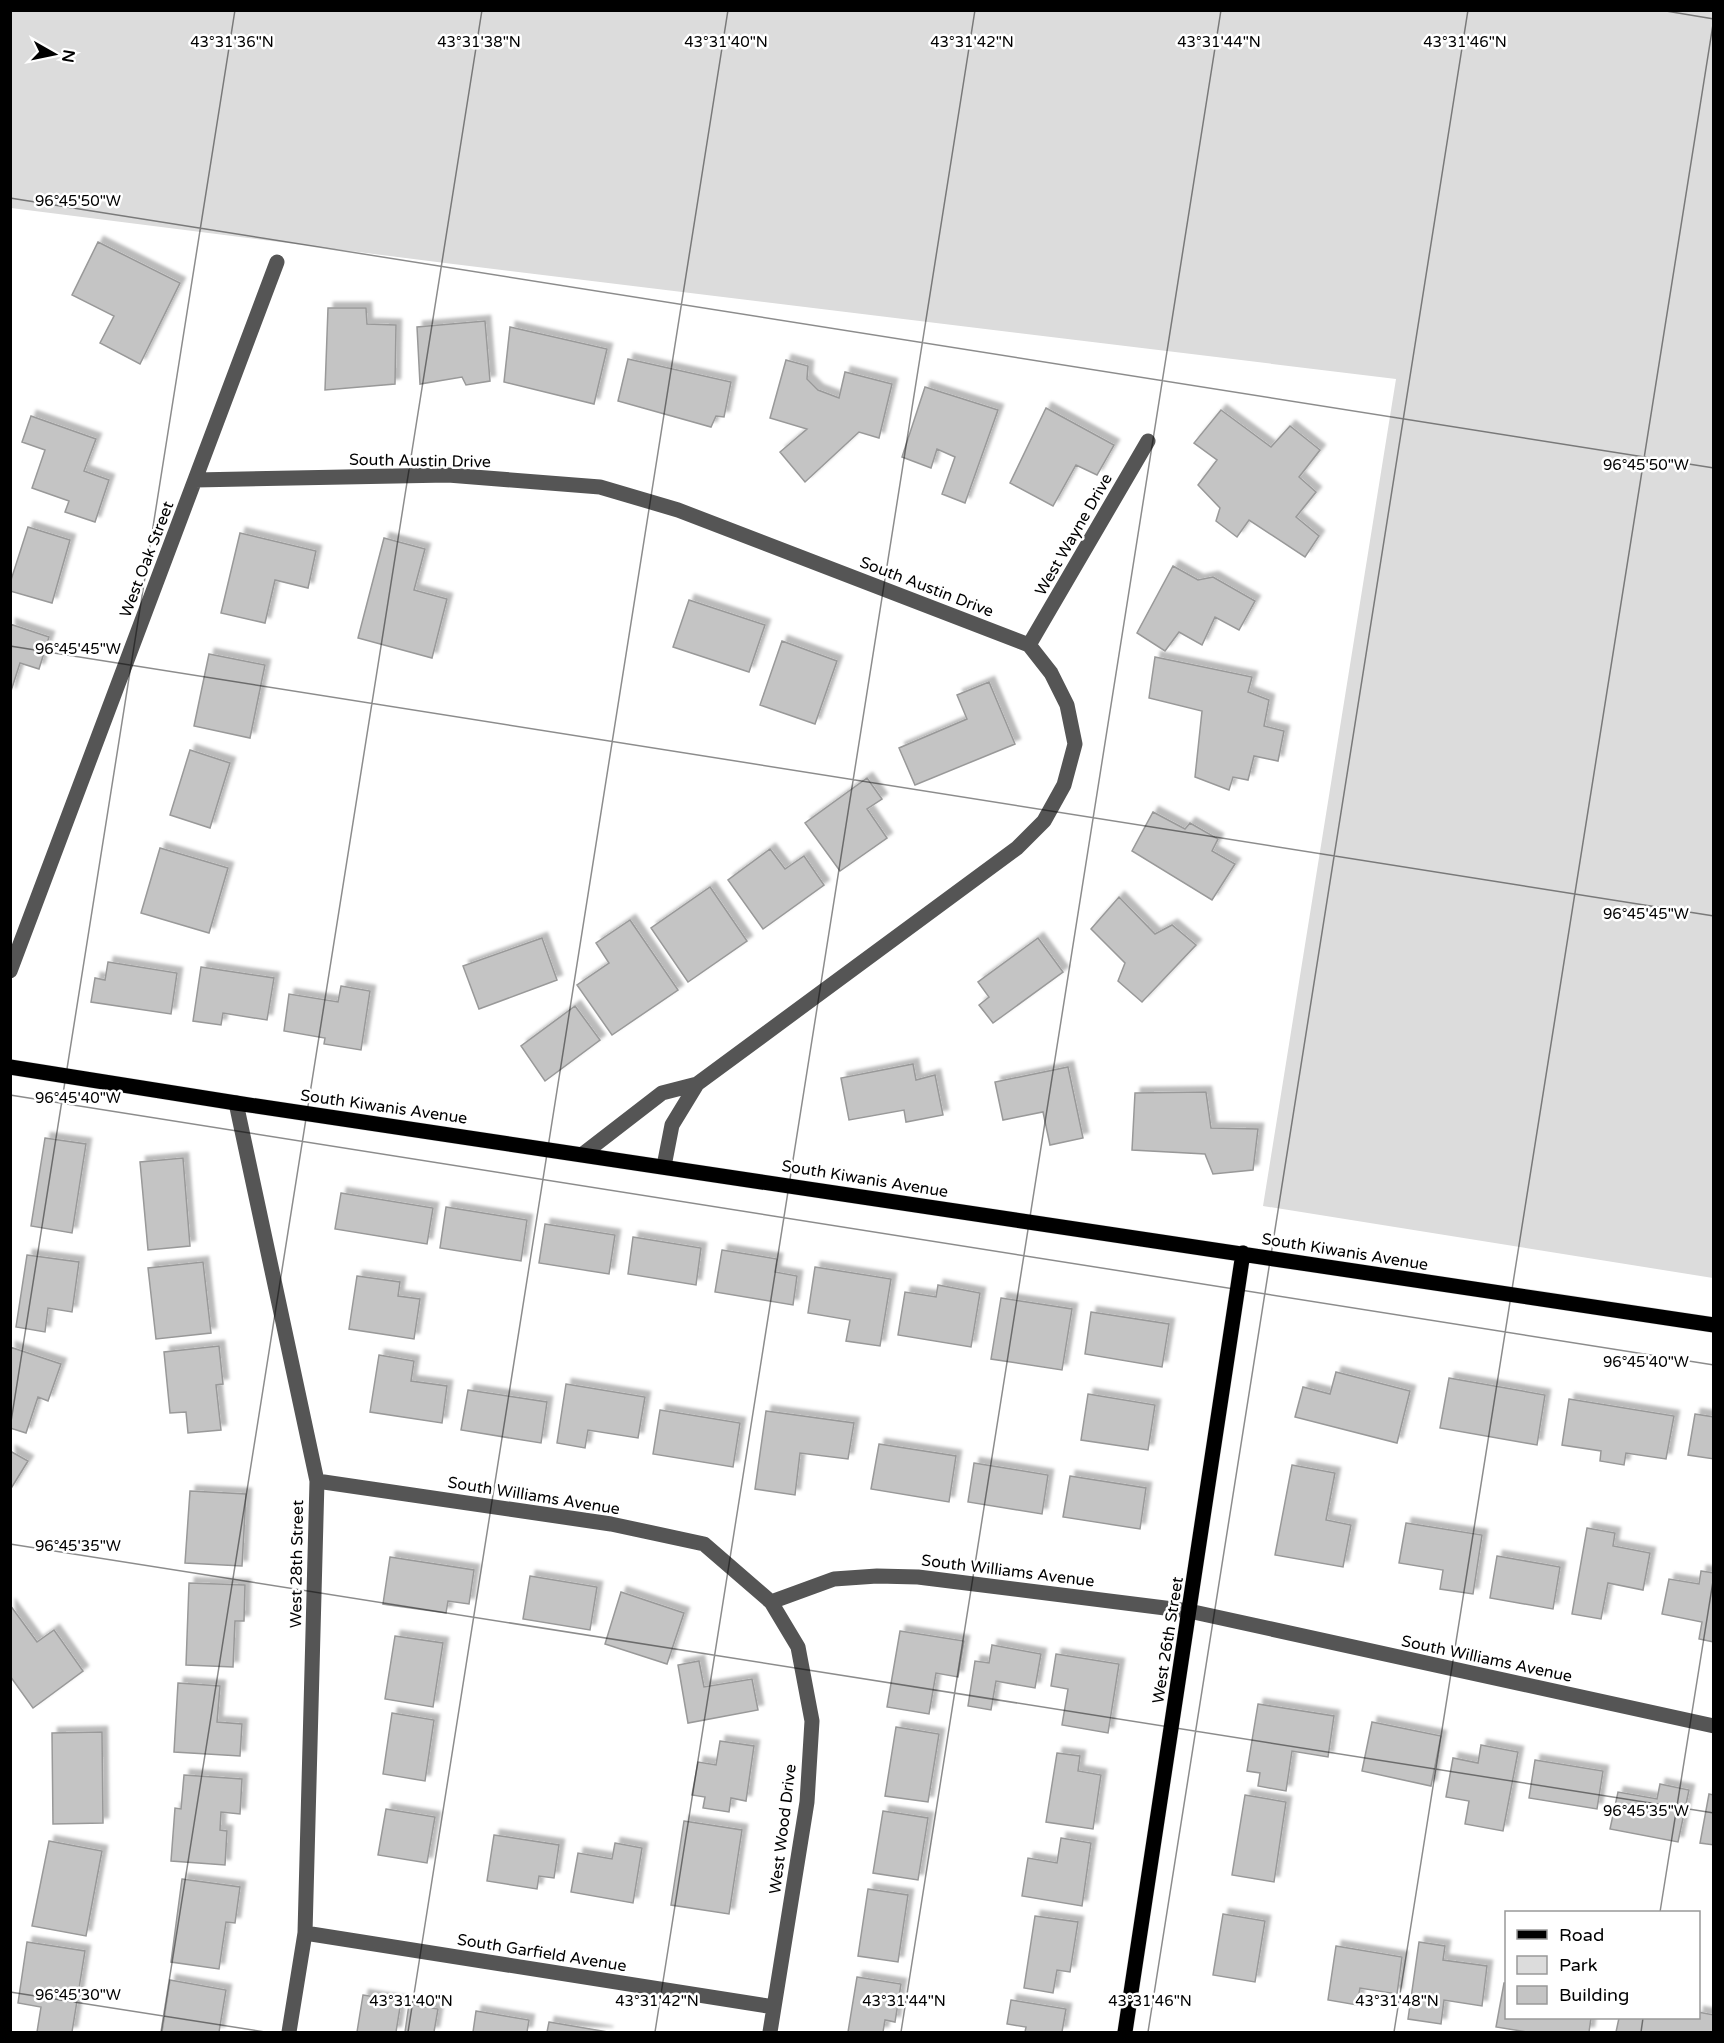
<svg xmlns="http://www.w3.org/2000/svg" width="1724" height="2043" font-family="'Varela Round',sans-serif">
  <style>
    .green { fill: #dcdcdc }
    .building { fill: #c4c4c4; stroke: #999; stroke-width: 1.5; filter: url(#shadow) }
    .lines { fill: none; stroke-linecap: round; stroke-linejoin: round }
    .major-casing { stroke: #dbdbdb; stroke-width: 16 }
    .minor { stroke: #555; stroke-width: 15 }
    .major { stroke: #000; stroke-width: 15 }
    .ticks { fill: none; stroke: #000; stroke-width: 1.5; stroke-opacity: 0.45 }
    .labels { text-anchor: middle; stroke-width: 5; stroke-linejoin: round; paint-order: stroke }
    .street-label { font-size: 16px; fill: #000; stroke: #fff }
    .ticks-label { font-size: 15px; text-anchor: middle; fill: #000; stroke: #fff; stroke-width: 5; stroke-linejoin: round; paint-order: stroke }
  </style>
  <defs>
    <filter id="shadow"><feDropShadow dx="5.5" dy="-5.5" stdDeviation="1.5" flood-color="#0004"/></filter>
  </defs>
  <rect width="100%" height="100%" fill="#fff"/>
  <!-- green -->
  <path class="green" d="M11,10L1713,11V1278L1263,1206L1396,379L445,263L11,208Z"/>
  <!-- building -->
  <path class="building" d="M98,242L180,283L140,364L100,343L114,316L72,295Z
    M328,308H366L367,324L396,325L395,384L325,390Z
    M485,321L490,381L466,385L462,377L420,384L417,327Z
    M510,327L607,349L594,404L504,382Z
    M628,359L731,382L724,417L716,416L711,427L618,401Z
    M786,360L808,366L807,379L818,390L839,398L845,372L892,384L879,438L859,432L805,482L780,452L807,429L770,418Z
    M925,387L998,410L965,503L942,494L955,457L937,449L931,468L902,457Z
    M1046,408L1114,445L1097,475L1076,465L1053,506L1010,483Z
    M1221,410L1271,447L1290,426L1320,450L1299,477L1316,492L1296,517L1319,536L1305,557L1249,520L1237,537L1216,521L1220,508L1198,485L1217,460L1194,443Z
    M31,416L96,439L84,471L109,480L95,522L65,512L69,501L32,488L45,450L22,442Z
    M28,527L70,540L52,603L10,591V583Z
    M240,533L316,551L308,588L275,580L265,623L221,613Z
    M384,538L425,549L414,590L447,599L432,658L358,638Z
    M1173,566L1198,580L1213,577L1255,601L1239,630L1215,617L1202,645L1179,632L1165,651L1137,633Z
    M689,600L765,625L749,672L673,647Z
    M10,624L49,637L39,669L20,663L10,694Z
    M782,641L837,661L815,724L760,705Z
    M209,654L265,665L250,738L194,726Z
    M1155,657L1252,677L1248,692L1269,700L1264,726L1284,731L1278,761L1254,756L1248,780L1233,777L1229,790L1195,777L1202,711L1149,698Z
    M989,682L1015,744L915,785L899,748L967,719L957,695Z
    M190,750L230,763L210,828L170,815Z
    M867,778L882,799L867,809L887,838L840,871L805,823Z
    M1153,812L1185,829L1190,823L1218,839L1212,851L1235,864L1212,900L1132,851Z
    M160,848L228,868L209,933L141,913Z
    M770,849L785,869L804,856L824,885L763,929L728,880Z
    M710,887L747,941L688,982L651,928Z
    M1119,897L1155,934L1172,925L1196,945L1142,1002L1118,981L1125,963L1091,929Z
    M630,920L678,990L612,1035L577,985L609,963L596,943Z
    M542,938L557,980L479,1009L463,966Z
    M1038,938L1063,972L993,1023L979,1005L989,997L978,982Z
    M108,962L177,973L171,1014L91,1002L95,978L105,980Z
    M201,967L274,978L267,1020L223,1013L221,1025L193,1021Z
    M341,986L370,991L361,1050L324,1044L325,1038L284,1031L289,994L338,1002Z
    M575,1006L600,1040L545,1081L521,1046Z
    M913,1064L916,1080L935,1075L943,1115L906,1122L904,1110L849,1120L841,1078Z
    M1068,1067L1083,1138L1050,1145L1043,1112L1003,1120L995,1082Z
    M1206,1092L1211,1128L1258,1129L1253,1170L1213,1174L1205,1154L1132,1150L1135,1093Z
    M45,1138L86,1144L72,1233L31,1226Z
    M183,1158L190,1246L148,1250L140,1162Z
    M341,1193L433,1208L427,1244L335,1229Z
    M446,1207L527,1220L521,1261L440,1248Z
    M545,1224L615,1235L609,1274L539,1263Z
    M633,1237L701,1248L696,1285L628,1274Z
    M722,1250L777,1259L775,1272L797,1276L793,1305L715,1292Z
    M27,1255L79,1262L72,1312L48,1308L45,1332L16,1327Z
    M203,1262L211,1333L156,1339L148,1268Z
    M815,1267L891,1279L880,1346L846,1341L850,1320L808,1313Z
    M357,1276L400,1282L398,1296L420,1299L414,1339L349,1329Z
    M938,1285L980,1293L971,1347L898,1335L905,1292L936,1297Z
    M1001,1298L1072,1309L1062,1370L991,1359Z
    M1091,1312L1169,1324L1162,1367L1085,1354Z
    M219,1346L223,1384L216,1385L221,1430L188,1433L186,1412L170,1413L164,1352Z
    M10,1347L61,1364L48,1401L38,1397L26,1433L10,1428Z
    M379,1355L414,1361L411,1381L447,1386L442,1423L370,1412Z
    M1336,1372L1410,1391L1397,1443L1295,1417L1303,1387L1330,1394Z
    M1449,1378L1545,1395L1537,1445L1440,1428Z
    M566,1384L645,1397L638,1438L588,1430L585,1448L557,1443Z
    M468,1390L547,1402L541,1443L461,1430Z
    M1088,1394L1155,1405L1148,1450L1081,1440Z
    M1569,1399L1674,1416L1666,1459L1626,1453L1624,1465L1600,1461L1601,1451L1562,1445Z
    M660,1410L740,1423L733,1467L653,1454Z
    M766,1411L854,1423L848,1459L800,1453L795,1495L755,1489Z
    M1695,1414L1714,1417V1459L1688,1455Z
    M879,1444L956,1456L949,1502L871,1489Z
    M10,1451L28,1461L10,1490Z
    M974,1463L1048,1475L1042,1514L968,1502Z
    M1292,1465L1335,1473L1326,1520L1351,1525L1343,1567L1275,1555Z
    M1070,1476L1146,1488L1140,1529L1063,1517Z
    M190,1491L246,1494L242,1566L185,1563Z
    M1406,1523L1482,1535L1473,1594L1440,1589L1443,1570L1399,1563Z
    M1587,1528L1615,1533L1613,1546L1650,1553L1643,1590L1608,1583L1601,1619L1572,1614Z
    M1497,1556L1560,1567L1553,1609L1490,1598Z
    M390,1557L474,1570L469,1604L448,1601L446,1613L383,1604Z
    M1701,1571L1714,1573V1642L1699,1639L1702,1622L1662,1614L1669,1579L1699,1584Z
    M530,1576L597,1587L590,1630L523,1619Z
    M189,1583L245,1585L244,1621H235L233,1667L186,1665Z
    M621,1592L684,1613L667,1664L605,1644Z
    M10,1605L37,1642L54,1630L83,1671L33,1708L10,1676Z
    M900,1631L964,1641L958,1677L936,1673L929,1714L887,1707Z
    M395,1636L443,1643L433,1707L385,1699Z
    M992,1645L1041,1654L1035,1688L996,1681L991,1710L968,1706L975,1661L989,1663Z
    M1056,1654L1119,1664L1108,1733L1062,1725L1068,1689L1051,1686Z
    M699,1661L704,1687L752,1679L758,1710L688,1723L678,1665Z
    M178,1683L220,1686L217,1722L242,1724L240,1756L174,1752Z
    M1258,1704L1334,1716L1328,1757L1292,1751L1286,1791L1258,1786L1260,1773L1247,1771Z
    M392,1713L434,1720L425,1781L383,1774Z
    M1372,1722L1441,1736L1431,1786L1362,1771Z
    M896,1727L939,1734L928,1802L885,1796Z
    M102,1732L103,1823L53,1824L52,1733Z
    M720,1741L754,1746L746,1801L731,1798L729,1812L703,1808L705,1797L692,1795L698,1762L716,1765Z
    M1481,1745L1518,1752L1503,1831L1465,1824L1469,1801L1446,1797L1453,1758L1478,1763Z
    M1057,1753L1080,1756L1078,1771L1101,1775L1093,1829L1046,1822Z
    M1535,1760L1603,1771L1597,1809L1529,1798Z
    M184,1775L242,1779L240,1814L221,1812L220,1830L227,1831L225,1865L171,1861L175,1808L181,1809Z
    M1660,1784L1689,1790L1678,1842L1610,1829L1618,1792L1657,1799Z
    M1709,1794L1714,1795V1845L1700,1843Z
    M1245,1795L1286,1802L1274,1882L1232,1875Z
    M386,1809L435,1817L427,1863L378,1855Z
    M883,1811L928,1818L918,1880L873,1873Z
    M684,1821L742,1830L729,1914L671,1905Z
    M494,1835L559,1845L554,1878L539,1876L537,1889L487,1881Z
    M1061,1838L1091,1843L1082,1906L1022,1896L1028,1858L1057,1863Z
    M49,1841L102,1851L86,1936L32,1926Z
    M615,1843L642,1848L633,1903L571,1892L578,1853L612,1859Z
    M182,1879L240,1887L235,1923L226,1922L219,1969L171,1962Z
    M868,1889L908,1895L898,1962L858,1956Z
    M1223,1914L1265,1921L1255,1982L1213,1975Z
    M1035,1916L1078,1922L1070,1972L1057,1970L1053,1993L1024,1988Z
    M27,1942L85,1951L72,2032H37L41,2007L18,2003Z
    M1419,1942L1445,1946L1443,1960L1487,1966L1482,2006L1444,2000L1441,2024L1408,2019Z
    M1336,1946L1402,1957L1397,1994L1360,1988L1357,2005L1328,2000Z
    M857,1977L901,1984L895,2022L885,2020L883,2032H848Z
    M170,1980L226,1990L219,2032H162Z
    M1504,1983H1506V2018H1591L1589,2032H1527L1496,2027Z
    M363,1995L401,2001L396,2032H357Z
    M1011,2000L1066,2009L1062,2032H1025L1026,2027L1007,2024Z
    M409,2004L438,2009L434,2032H405Z
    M476,2011L529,2020L527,2032H473Z
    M1698,2012L1714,2015V2032H1616L1619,2018H1698Z
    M549,2022L608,2032H547Z"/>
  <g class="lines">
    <defs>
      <path id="major" d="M10,1067L236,1103L1714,1325
        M1125,2032L1243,1253"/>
    </defs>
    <!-- major casing -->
    <use href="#major" class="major-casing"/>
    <!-- minor -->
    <path class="minor" d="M195,480L448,475L600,487L678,510L1029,645L1051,673L1067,705L1075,744L1064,785L1044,821L1017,848L697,1084L672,1125L664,1166
      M1029,645L1148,441
      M10,971L277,262
      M236,1103L317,1481L305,1933L289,2032
      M583,1154L662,1093L697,1084
      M317,1481L611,1524L704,1544L771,1602L798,1647L812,1721L807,1802L770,2032
      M771,1602L834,1579L877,1576L918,1577L1189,1611L1714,1726
      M305,1933L774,2007"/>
    <!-- major -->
    <use href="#major" class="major"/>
  </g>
  <!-- ticks -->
  <path class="ticks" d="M1660,10L1714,19M10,198L1714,468M10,646L1714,916M10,1095L1714,1365M10,1428L235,10M10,1544L1714,1813M1660,1912L1714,1575M10,1992L265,2032M161,2032L482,10M408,2032L728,10M655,2032L975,10M901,2032L1221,10M1148,2032L1468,10M1394,2032L1714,18M1641,2032L1643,2018"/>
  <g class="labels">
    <!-- street labels -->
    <g class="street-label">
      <text transform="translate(420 460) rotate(1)" y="6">South Austin Drive</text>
      <text transform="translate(1073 534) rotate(-60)" y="6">West Wayne Drive</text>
      <text transform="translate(146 559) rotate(-69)" y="6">West Oak Street</text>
      <text transform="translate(927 586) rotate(21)" y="6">South Austin Drive</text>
      <text transform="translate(384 1106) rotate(8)" y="6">South Kiwanis Avenue</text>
      <text transform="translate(865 1178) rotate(9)" y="6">South Kiwanis Avenue</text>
      <text transform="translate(1345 1251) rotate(9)" y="6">South Kiwanis Avenue</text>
      <text transform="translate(534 1495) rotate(9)" y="6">South Williams Avenue</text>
      <text transform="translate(296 1564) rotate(-89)" y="6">West 28th Street</text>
      <text transform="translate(1008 1570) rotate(7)" y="6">South Williams Avenue</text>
      <text transform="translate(1167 1640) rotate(-81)" y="6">West 26th Street</text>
      <text transform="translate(1487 1658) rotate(12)" y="6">South Williams Avenue</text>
      <text transform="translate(782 1829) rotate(-83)" y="6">West Wood Drive</text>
      <text transform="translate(542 1952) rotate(9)" y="6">South Garfield Avenue</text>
    </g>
  </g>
  <g class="ticks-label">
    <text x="479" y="47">43°31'38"N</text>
    <text x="726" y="47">43°31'40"N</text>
    <text x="972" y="47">43°31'42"N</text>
    <text x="1219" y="47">43°31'44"N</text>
    <text x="1465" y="47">43°31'46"N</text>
    <text x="232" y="47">43°31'36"N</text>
    <text x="78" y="206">96°45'50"W</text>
    <text x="1646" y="470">96°45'50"W</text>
    <text x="78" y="654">96°45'45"W</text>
    <text x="1646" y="919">96°45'45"W</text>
    <text x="78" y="1103">96°45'40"W</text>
    <text x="1646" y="1367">96°45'40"W</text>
    <text x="78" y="1551">96°45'35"W</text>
    <text x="1646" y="1816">96°45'35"W</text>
    <text x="78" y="2000">96°45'30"W</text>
    <text x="411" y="2006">43°31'40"N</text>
    <text x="657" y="2006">43°31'42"N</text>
    <text x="904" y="2006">43°31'44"N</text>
    <text x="1150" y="2006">43°31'46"N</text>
    <text x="1397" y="2006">43°31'48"N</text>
  </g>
  <!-- border -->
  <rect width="1724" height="2043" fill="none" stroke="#000000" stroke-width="24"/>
  <!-- legend -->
  <rect x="1505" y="1911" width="195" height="108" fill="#ffffff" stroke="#999999" stroke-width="1.5"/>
  <rect x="1517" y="1930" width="30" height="9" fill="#000000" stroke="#999999" stroke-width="1.5"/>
  <text x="1559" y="1941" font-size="18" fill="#000000">Road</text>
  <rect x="1517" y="1956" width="30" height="18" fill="#dcdcdc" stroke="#999999" stroke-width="1.5"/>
  <text x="1559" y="1971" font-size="18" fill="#000000">Park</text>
  <rect x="1517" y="1986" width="30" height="18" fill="#c4c4c4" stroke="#999999" stroke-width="1.5"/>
  <text x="1559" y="2001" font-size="18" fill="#000000">Building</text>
  <!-- north arrow -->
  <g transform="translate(54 54) rotate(99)" stroke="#ffffff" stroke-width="4.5" paint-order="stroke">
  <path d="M0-4.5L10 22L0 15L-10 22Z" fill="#000000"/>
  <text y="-9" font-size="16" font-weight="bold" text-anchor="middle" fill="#000000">N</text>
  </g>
</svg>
